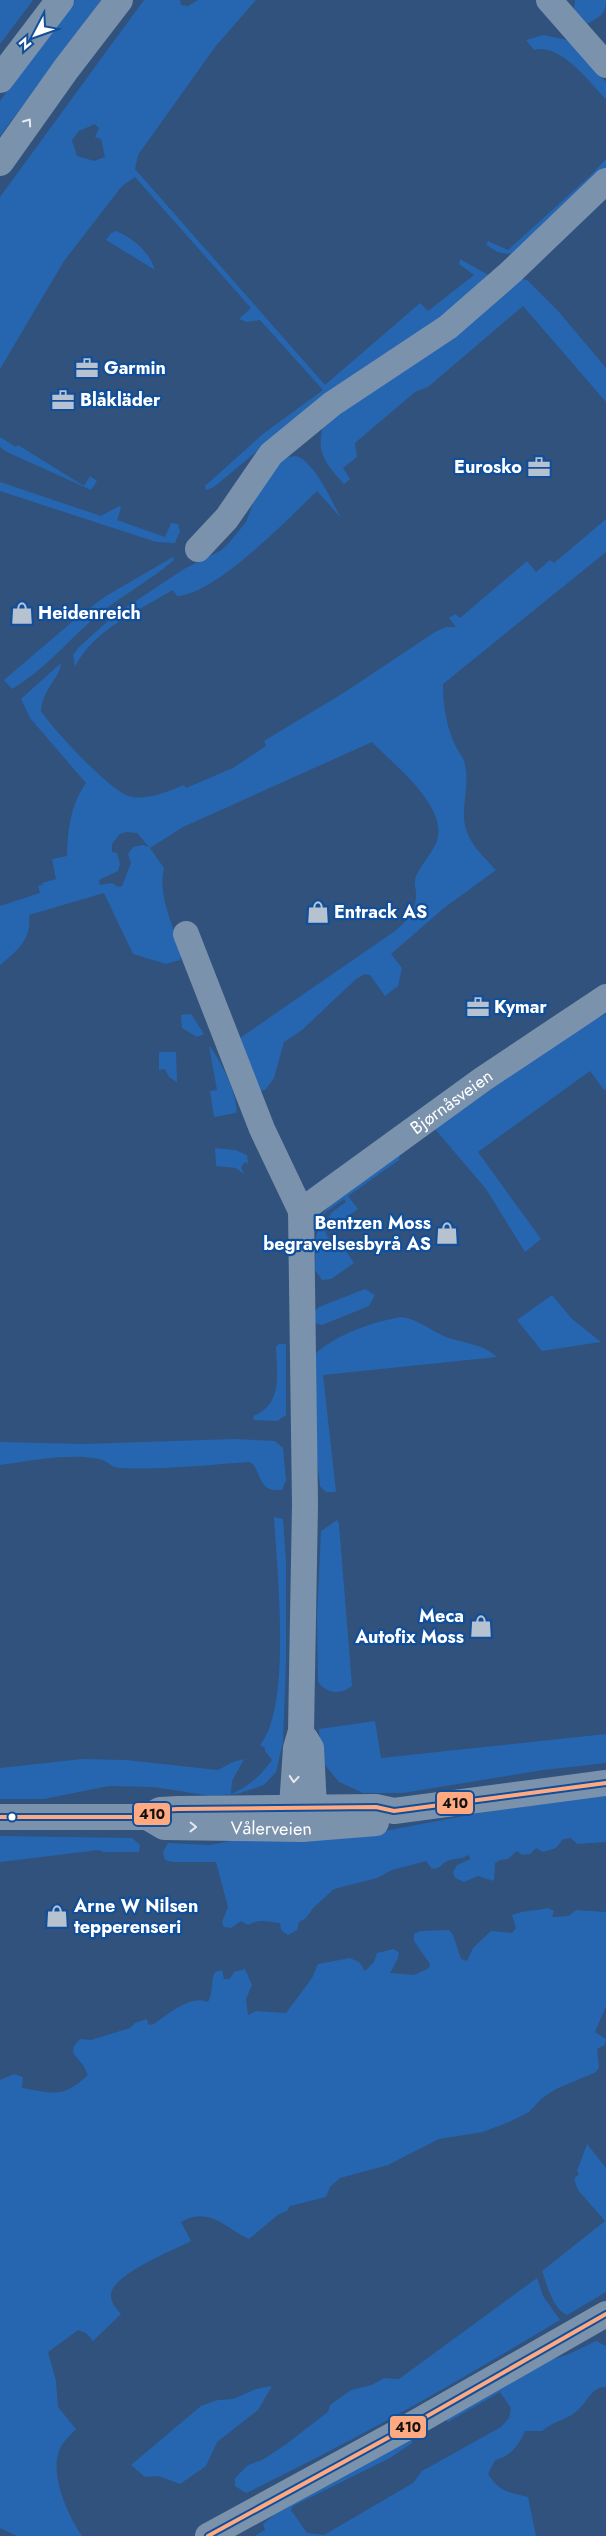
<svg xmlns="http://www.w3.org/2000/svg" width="606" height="2536" font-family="Jost,sans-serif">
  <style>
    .green { fill: #2666b1; fill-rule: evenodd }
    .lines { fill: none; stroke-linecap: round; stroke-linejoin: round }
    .minor { stroke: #7b92ad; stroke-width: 26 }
    .highway { stroke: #7b92ac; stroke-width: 28 }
    .bus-1-casing { stroke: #114f9b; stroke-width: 8 }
    .bus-1 { stroke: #ffa980; stroke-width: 4 }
    .oneway { stroke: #e5e9ee }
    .oneway2 { stroke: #e5e9ef }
    .bus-dot { fill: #fff; stroke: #114f9b; stroke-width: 2 }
    .labels { text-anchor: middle; stroke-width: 4.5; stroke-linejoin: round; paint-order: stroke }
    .poi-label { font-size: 18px; font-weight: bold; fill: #fff; stroke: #114f9b; text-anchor: start }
    .street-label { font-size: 18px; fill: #fff; stroke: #114f9b }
    .line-badge { stroke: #114f9b; stroke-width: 2 }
    .pale-badge-label { font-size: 14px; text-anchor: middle; font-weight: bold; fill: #111 }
  </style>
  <rect width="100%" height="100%" fill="#30527c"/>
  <!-- green -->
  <path class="green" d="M0,0H33L0,44Z
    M75,0H101L0,136V101Z
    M144,0H180L181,5L188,6L198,0H256L215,47L138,155L135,169L325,385L420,303L428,311L474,275L459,264L460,259L492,277L470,296L285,428L214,487L206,490L205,486L263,434L323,390L260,320L247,322L239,319L251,308L135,177L122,186L64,261L0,369V197ZM95,124L99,128L95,137L101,139L105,157L94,161L77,156L72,140L79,131Z
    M575,0H606C606,15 599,17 587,24L574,9Z
    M544,35L567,40L606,82V99C589,82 560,42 534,50L526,40Z
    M606,159V170L517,253C504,255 496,253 486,244L488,241L508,250L592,174Z
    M116,231C134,239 149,251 155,270L106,240L111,233Z
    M521,279L527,280L559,312L606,368V402L523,306L428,387L415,392L355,443L357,457L343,468L350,479L344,484C325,463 315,452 324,423Z
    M0,437L16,447L18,445L84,486L90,476L97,481L91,490L7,452L0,447Z
    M296,456C315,462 331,500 341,518L317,491C289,518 215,595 177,596L173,590C139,610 92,631 75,667L73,655L79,647L116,614L184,569L220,551L228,544L246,522L260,485L283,458Z
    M0,482L101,516L119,506L121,508L117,520L165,537L171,523L178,524L180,531L175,543L156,542L0,491Z
    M606,519V552L443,684C443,705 446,725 455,745C457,750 462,755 464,761C470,780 463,800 464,819C466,841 482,855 496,870L444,908L391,954L402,968L398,986L385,996L370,975L365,974L356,979L302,1030L284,1042L274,1078L265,1090L261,1091L237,1040L395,931C408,920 417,910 416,892C416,889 414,884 415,881C416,870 433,853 437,841C448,806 394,765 372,742L183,827L150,848L164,868C157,894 174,928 182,953L180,960L166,964L133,954L104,893L29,915C32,939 17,951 0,965V906L40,893L38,886L43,885L42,883L56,879L52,859L67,856C68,829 70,806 86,783L30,718L21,699L61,663C60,678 43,688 41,711C53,729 112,794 132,797C149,800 169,791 184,785L186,788L233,768L266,746L264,741L345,692L435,632L446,627H456L449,618L455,614L460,618L527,561L536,572L550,560L554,563ZM126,832L137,833L149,847L143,845L133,847L128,854L131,863L122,886L118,887L112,883L100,885L99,880L118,871L120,864L117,853L112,852V844L120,834Z
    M173,557L174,560C148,582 119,597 93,619C66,643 43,671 12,689L4,680L79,616L106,596Z
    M191,1014L204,1034L197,1037L182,1028L181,1015Z
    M606,1014V1089L604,1090L590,1071L478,1152L541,1239L525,1252L486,1189L435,1129L578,1027Z
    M209,1046C219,1056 240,1100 236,1113L214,1117L210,1091L217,1090Z
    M159,1052H176L177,1082L169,1077L165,1069L159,1070Z
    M215,1148L235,1150L247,1155L248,1164L245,1162L241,1167L244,1174L236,1168L216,1166Z
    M397,1155L400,1156L399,1160L348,1196L358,1209L348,1216L353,1224L348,1228L343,1220L329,1230L326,1224L331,1213L346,1202L344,1199L326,1212L322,1218C323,1231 329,1241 338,1250H345L354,1263L331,1279L322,1280L315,1270L316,1238L321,1216L331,1204Z
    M365,1289L375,1295L369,1306L322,1325L314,1323L315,1311L319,1307Z
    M552,1295L572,1319L601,1342L542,1351L517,1320Z
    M402,1317C418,1319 431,1331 446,1337C463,1343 483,1344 497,1357L323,1375L336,1492H326L320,1486L313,1424L316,1353C338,1334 374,1321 402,1317Z
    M279,1344H286V1415L277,1421L254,1420L253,1416C283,1405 277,1373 276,1347Z
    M235,1439L275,1441L283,1448L286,1480L282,1490C260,1491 263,1480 253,1464L249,1462C206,1465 162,1470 119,1468C110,1467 107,1460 99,1459C70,1453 29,1461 0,1465V1442L84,1444Z
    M274,1517L283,1519L286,1562V1662L283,1742L276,1772L264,1785L237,1794L211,1796L154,1787L109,1786L44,1799H0V1768L82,1759L126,1760L218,1770L233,1762L244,1759L232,1781L231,1794C250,1786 260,1776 272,1760L265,1751V1748L260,1745C292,1707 277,1568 274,1517Z
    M337,1520L339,1524L352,1686C340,1695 327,1694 318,1682L317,1616L321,1531Z
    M375,1721L381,1758L606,1734V1763L543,1770L403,1793H363L339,1782L321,1760L319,1729Z
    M606,1794V1842L577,1844L571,1838L563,1839L556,1848L543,1852L536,1848L530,1854L522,1855L517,1851L508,1859L500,1860L495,1863L494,1881L478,1876L464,1882L455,1878L453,1872L457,1865L471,1859L468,1855C461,1860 454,1858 447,1861C439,1865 443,1868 432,1869L426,1861L392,1870L377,1878L334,1889L313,1908L306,1918L299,1922L297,1930L288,1935L281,1930L280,1923C267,1922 261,1918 248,1925L241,1921L231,1928L224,1927L222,1922L228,1907L216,1862H173L165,1860L163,1852L168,1843L211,1845L240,1839L384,1831L529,1804Z
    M0,1836L132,1838L140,1845L139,1852H103L99,1850L0,1862Z
    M548,1908L554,1911L552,1917L569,1916L576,1910L606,1912V2006L595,2032L606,2039C606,2047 601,2046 597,2049L599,2067L596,2072L556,2089L541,2099L529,2112L509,2122L483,2132L439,2139L388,2165L340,2178L330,2187L326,2197L290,2206L287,2211L279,2214L249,2239C224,2228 211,2206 181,2222L191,2241C174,2250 113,2274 111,2294C110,2302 116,2308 121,2314L93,2341L86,2333L78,2330L48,2352L56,2381L58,2407L76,2429C70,2436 62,2442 59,2451C50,2476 68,2516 82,2536H17L0,2528V2080L14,2074L23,2077L22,2088C54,2093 62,2099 88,2075L83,2065L73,2053L74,2046L80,2039L91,2040L130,2028L135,2023L147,2019L148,2024L152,2025C166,2017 189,1994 208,2002C214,1991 210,1982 215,1972L222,1970L224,1979H230L234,1972L245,1969L252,1985L246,1999L248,2015L256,2011L286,2013L312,1978L318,1964L350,1958L359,1962L365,1971L374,1962L377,1953L394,1949L399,1953L398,1958L390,1973L414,1975L429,1968L430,1964L414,1941V1934L420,1931L449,1930L453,1935L461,1959L467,1961L473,1948L491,1931L512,1933L516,1928L512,1915C524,1910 535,1911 548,1908Z
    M587,2144L606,2168V2292L567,2315C553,2309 547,2285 542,2271L605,2221L578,2190L574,2179L579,2174L577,2171Z
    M537,2278L543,2296L560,2320C457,2382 355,2441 246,2493L235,2486V2478L248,2465L262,2460L285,2445L320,2418L328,2412L330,2405L351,2390L372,2385L384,2378L399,2379Z
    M596,2341L606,2346V2387C591,2387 589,2400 579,2409C568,2420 553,2421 542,2431H525C519,2445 510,2457 495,2460L488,2474C500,2492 507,2492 528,2497L536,2536H256V2535L265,2530L263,2524L274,2515L409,2439L412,2441V2443L390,2458L293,2506L291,2510L307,2533L324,2535L413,2483L422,2471L501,2427L509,2418L511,2408L500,2392L448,2422L446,2420L542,2362L567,2355Z
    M272,2386L258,2410L217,2442L206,2466L180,2484L158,2476L145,2477L131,2465L201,2406L218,2400L233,2399L256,2389Z"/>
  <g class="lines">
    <!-- minor -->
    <g class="minor">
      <path d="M549,0L606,65"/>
      <path d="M198,549L227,518L271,454L332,404L448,327L511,272L606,181"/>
      <path d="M186,934L262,1129L301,1211L305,1504L301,1731L296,1748L292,1807L302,1829"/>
      <path id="s1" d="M301,1211L483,1079L606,997"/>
      <path id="s2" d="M0,1817H147L164,1827L302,1829L376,1823"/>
      <path d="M147,1817L160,1810L178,1809L376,1807L394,1811L606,1783"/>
      <path d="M305,1822L314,1807L311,1748L305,1738"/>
      <path d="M208,2536L415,2423L606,2314"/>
    </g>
    <!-- highway -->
    <path class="highway" d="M0,79L60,0
      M0,162L66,69L119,0"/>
    <defs>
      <path id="bus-1" d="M0,1817H147L160,1810L178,1809L376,1807L394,1811L606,1783
        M208,2536L415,2423L606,2314"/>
    </defs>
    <!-- bus-1 casing -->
    <use href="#bus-1" class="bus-1-casing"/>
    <!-- bus-1 -->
    <use href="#bus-1" class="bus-1"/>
  </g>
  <!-- one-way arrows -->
  <defs><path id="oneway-chevron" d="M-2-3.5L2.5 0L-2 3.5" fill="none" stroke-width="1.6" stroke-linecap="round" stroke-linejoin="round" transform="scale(1.25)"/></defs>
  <use class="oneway" href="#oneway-chevron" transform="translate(28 122) rotate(-55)"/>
  <g class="oneway2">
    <use href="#oneway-chevron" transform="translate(294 1779) rotate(95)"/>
    <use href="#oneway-chevron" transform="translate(193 1827) rotate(1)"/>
  </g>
  <!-- icons -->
  <defs>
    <symbol id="office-bare" viewBox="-9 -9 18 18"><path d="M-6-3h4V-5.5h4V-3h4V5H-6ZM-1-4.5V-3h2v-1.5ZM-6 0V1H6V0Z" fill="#b7c2d1" stroke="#114f9b" stroke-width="2.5" paint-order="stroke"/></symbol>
    <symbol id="shop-bare" viewBox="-9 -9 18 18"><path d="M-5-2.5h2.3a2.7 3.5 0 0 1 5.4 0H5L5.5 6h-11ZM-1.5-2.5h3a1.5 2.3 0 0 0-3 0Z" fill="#b7c2d1" stroke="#114f9b" stroke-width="2.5" paint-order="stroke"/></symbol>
  </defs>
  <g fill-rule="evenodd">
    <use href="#office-bare" x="71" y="352" width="32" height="32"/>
    <use href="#office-bare" x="47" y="384" width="32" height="32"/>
    <use href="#office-bare" x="523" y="451" width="32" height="32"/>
    <use href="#shop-bare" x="6" y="597" width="32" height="32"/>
    <use href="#shop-bare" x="302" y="896" width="32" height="32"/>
    <use href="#office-bare" x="462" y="991" width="32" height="32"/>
    <use href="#shop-bare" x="431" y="1217" width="32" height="32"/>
    <use href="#shop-bare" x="465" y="1610" width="32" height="32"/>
    <use href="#shop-bare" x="41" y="1900" width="32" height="32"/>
  </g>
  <!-- markers -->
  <circle class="bus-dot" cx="12" cy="1817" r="4.5"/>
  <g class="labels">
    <!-- poi labels -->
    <g class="poi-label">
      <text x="104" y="374">Garmin</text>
      <text x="80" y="406">Blåkläder</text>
      <text x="522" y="473" text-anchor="end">Eurosko</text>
      <text x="38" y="619">Heidenreich</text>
      <text x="334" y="918">Entrack AS</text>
      <text x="494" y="1013">Kymar</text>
      <text x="431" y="1229" text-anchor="end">Bentzen Moss<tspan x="431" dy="21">begravelsesbyrå AS</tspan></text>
      <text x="464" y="1622" text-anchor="end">Meca<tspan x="464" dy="21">Autofix Moss</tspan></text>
      <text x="74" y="1912">Arne W Nilsen<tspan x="74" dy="21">tepperenseri</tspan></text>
    </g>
    <!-- street labels -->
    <g class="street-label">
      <text dy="6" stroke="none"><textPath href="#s1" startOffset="186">Bjørnåsveien</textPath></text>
      <text dy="6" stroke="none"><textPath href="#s2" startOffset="274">Vålerveien</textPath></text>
    </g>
  </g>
  <g class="line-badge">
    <rect x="436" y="1791" width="38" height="24" rx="5" fill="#ffa980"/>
    <rect x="133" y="1802" width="38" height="24" rx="5" fill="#ffa980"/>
    <rect x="389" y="2415" width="38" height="24" rx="5" fill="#ffa980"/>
  </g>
  <g class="pale-badge-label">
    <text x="455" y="1808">410</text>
    <text x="152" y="1819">410</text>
    <text x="408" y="2432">410</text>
  </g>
  <!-- north arrow -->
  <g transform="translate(35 35) rotate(229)" stroke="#114f9b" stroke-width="4" paint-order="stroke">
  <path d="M0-4L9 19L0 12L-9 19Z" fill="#ffffff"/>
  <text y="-8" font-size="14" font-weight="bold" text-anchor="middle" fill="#ffffff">N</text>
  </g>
</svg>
